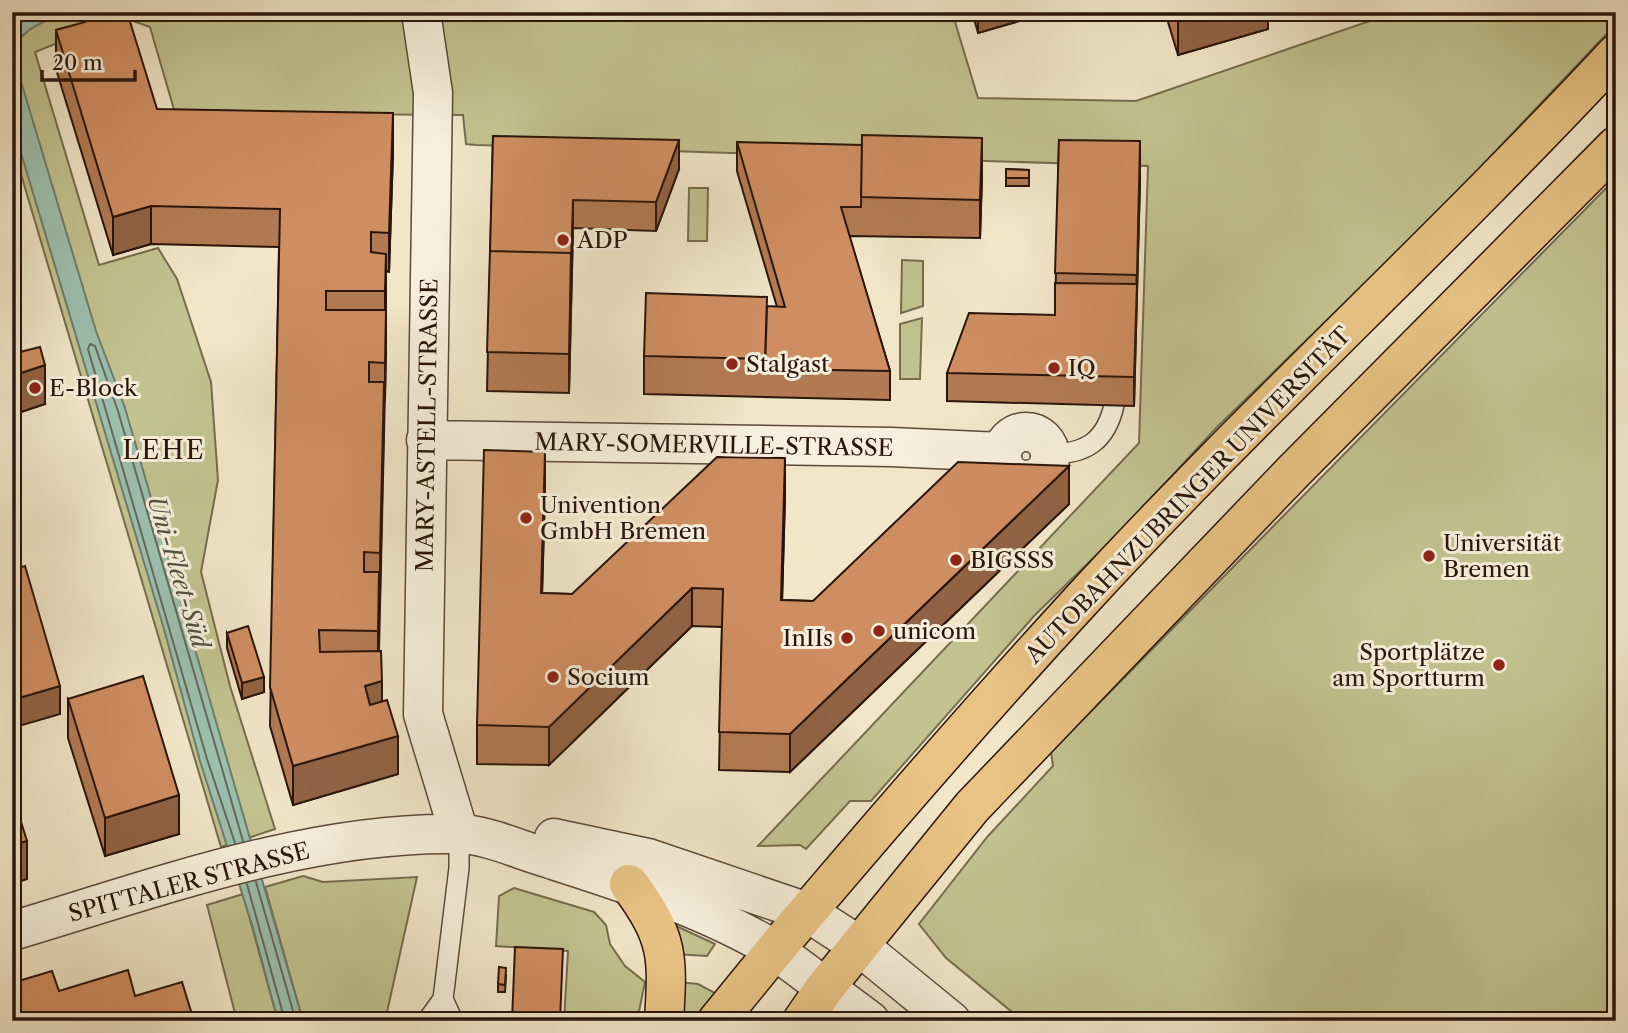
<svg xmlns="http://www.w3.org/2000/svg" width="1628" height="1033" font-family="'Libre Caslon Text',serif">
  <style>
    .green { fill: #c2c390; stroke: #766c4e; stroke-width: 2 }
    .water { fill: #9cc0af; stroke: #6e7c6d; stroke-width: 2 }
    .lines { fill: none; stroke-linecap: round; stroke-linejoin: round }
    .shore { stroke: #636a5d; stroke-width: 2 }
    .service-casing { stroke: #5c493a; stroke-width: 22 }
    .minor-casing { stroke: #5c493a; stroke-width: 41 }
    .tertiary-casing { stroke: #5c493a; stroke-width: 41 }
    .primary-casing { stroke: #2a150b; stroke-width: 41 }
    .trunk-casing { stroke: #2a150b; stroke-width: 41 }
    .service { stroke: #f6efdb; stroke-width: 19 }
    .minor { stroke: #f6efdb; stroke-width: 38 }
    .tertiary { stroke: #f6efdb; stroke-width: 38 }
    .primary { stroke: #e8c384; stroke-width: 38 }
    .trunk { stroke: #e8c384; stroke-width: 38 }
    .wall { fill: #b27a53; stroke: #2a150b; stroke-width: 2 }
    .shaded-wall { fill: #916344; stroke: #2a150b; stroke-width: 2 }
    .building { fill: #cf8e61; stroke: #2a150b; stroke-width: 2 }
    .poi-dot { fill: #8f2418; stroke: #f6efdb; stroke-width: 2.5 }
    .labels { text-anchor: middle; stroke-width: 6; stroke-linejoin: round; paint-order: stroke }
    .poi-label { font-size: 23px; fill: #2a150b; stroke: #f6efdb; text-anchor: start }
    .street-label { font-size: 23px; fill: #2a150b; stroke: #f6efdb }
    .water-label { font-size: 24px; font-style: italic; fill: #525144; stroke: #f6efdb }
    .quarter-label { font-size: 26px; letter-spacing: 2px; fill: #2a150b; stroke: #f6efdb }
  </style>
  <rect width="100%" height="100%" fill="#f1e6c8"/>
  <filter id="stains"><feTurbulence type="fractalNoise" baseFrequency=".00286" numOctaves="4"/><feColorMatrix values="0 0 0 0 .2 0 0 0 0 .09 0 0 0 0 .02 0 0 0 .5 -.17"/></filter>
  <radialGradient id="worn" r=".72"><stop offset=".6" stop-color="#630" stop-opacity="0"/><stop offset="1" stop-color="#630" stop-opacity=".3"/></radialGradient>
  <!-- green -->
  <path class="green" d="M18,12H952L978,98L1136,101L1396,12H1616V24L1434,216L1216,428L1126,526L1035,615L871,801H850L806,849L800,845L758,846L1139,443L1148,166L476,145L466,144L463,115L175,113L150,27L122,17L35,52L99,265L158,248L177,279L211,382L218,480L201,572L230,686L275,829L221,847L12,144V15Z
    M1616,178V1021H1023L946,958L919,924L988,836L1053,766L1051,752Z
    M689,188H708L707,241H688Z
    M902,260L923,261V306L901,313Z
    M922,318L920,379H900V324Z
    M303,876L323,882L417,877L385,1021H303L265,887Z
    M514,888L594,912L606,925L610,944L625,966L645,982L637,1021H564L568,951L496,946L499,896Z
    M243,894L278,1021H237L207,905Z
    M674,925L715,944L707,956L675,954Z
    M678,982L698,984L715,993L693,1021H674Z"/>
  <!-- water -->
  <path class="water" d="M34,12H67C45,22 18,28 13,55L96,331L125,408L303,1021H278L253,928L200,761L164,629L12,123V24Z"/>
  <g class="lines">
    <!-- shore -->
    <path class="shore" d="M235,843L207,759L88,349L90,344L95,346L118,411L243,841
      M256,882L296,1021
      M247,884L285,1021"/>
    <defs>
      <path id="service" d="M1050,454C1086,454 1106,441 1114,405
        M427,1021L443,999
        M453,1021L443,999L459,868V833"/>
      <path id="minor" d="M421,12L433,93L423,714L459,833
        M1002 456a24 24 0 1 1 48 0a24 24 0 1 1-48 0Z
        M426,440L891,447L1001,452
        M554,838L648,858L807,912
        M12,931C153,889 309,831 457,834C486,834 517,849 544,857C624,883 703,907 775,950"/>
      <path id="tertiary" d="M807,912L858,945L951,1021
        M775,950L870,1021"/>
      <path id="primary" d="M775,950C873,834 973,718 1076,606C1250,416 1441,242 1616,54
        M824,989L972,807L1291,474L1616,146"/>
      <path id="trunk" d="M629,884C669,938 668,956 664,1021
        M717,1021L775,950
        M802,1021L824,989"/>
    </defs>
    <!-- service casing -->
    <use href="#service" class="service-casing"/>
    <!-- minor casing -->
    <use href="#minor" class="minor-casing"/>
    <!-- tertiary casing -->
    <use href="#tertiary" class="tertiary-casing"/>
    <!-- primary casing -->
    <use href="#primary" class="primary-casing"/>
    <!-- trunk casing -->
    <use href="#trunk" class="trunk-casing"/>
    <!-- service -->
    <use href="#service" class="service"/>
    <!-- minor -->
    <use href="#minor" class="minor"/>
    <!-- tertiary -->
    <use href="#tertiary" class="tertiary"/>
    <!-- primary -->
    <use href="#primary" class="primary"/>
    <!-- trunk -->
    <use href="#trunk" class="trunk"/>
  </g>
  <!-- wall -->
  <path class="wall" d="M972,12H1050L978,33Z
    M1165,12H1268V29L1178,55Z
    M84,17L157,109L393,152L389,272L386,271V348L379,651L382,701L398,774L293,805L270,726L279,247L151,244L113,255L56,69V30L84,23Z
    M493,136L679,169L656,231L573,228L569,393L487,391Z
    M1059,140L1140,180L1134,406L947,401V373L1055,315Z
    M737,142L982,176L980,238L849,236L890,371V400L644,394V356L767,307H777L737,171Z
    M1006,169L1029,170V186H1006Z
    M12,328L20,352L45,404L21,412L20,406L12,409Z
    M545,491L542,593L572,594L785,496L782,600L813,601L1069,504L790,772L719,770L722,627L692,626L549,765L477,764V725Z
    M227,633L264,692L242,699L227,648Z
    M68,699L179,834L105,856L68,738Z
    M506,976L505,992H498V984Z"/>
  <!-- shaded-wall -->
  <path class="shaded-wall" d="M978,12H1050L978,33Z
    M1178,12H1268V29L1178,55Z
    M393,113V152L389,272V233Z
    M982,138V176L980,238V200Z
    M679,140V169L656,231V202Z
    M1140,141V180L1134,406V377Z
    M573,200V228L569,393V354Z
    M151,206V244L113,255V217Z
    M386,254V293L385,330V291Z
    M386,310V348L385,401V363Z
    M45,365V404L21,412V373Z
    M20,368V406L12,409V370Z
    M384,382V421L380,592V553Z
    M19,444V483L12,485V446Z
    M545,452V491L541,632V593Z
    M785,458V496L781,639V600Z
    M1069,466V504L790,772V734Z
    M379,572V610L378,669V631Z
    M692,588V626L549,765V727Z
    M264,677V692L242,699V683Z
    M382,681V719L365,725V686Z
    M60,686V714L12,728V700Z
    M398,736V774L293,805V766Z
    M179,795V834L105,856V818Z
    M27,841V879L12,884V845Z"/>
  <!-- building -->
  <path class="building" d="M99,12H127L157,109L393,113L389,233L371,232V252L386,254L385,291H326V310H386L385,363L369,362V382H384L380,553L364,552V572H379L378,631L319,630L320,652L381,651L382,681L365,686L370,705L387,700L398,736L293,766L270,687L280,209L151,206L113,217L56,30L85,22L84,17Z
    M862,135L982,138L980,200L861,197Z
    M493,136L679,140L656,202L573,200L571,262V253L490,251Z
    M1059,140L1140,141L1137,275L1055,273Z
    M737,142L862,145L861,207H841L890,371L765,369L767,306L785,307Z
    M1006,169L1029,170V178H1006Z
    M490,251L571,253L569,354L487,352Z
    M1055,283L1137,284L1134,377L947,373L969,313L1055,315Z
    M646,293L767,297L765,359L644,356Z
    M12,328H14L20,352L40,347L45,365L21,373L20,368L12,370Z
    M12,421L19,444L12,446Z
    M484,450L545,452L541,593L572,594L717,457L785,458L781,600L813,601L958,462L1069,466L790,734L719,732L723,589L692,588L549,727L477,725Z
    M25,566L60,686L12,700V570Z
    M248,626L264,677L242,683L227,633Z
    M143,676L179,795L105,818L68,699Z
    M12,793L27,841L12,845Z
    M515,947L563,949L560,1021H512Z
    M499,967L506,968L505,985L498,984Z
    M128,970L135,996L182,982L194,1021H12V983L52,971L59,991Z"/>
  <!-- markers -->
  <g class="poi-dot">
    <circle cx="563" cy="240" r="7"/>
    <circle cx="732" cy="364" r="7"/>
    <circle cx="1054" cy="368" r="7"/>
    <circle cx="35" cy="388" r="7"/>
    <circle cx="526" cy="518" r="7"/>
    <circle cx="1429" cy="556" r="7"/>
    <circle cx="956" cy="560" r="7"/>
    <circle cx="879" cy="631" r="7"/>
    <circle cx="847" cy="638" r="7"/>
    <circle cx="1499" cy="665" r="7"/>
    <circle cx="553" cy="677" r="7"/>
  </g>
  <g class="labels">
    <!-- poi labels -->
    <g class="poi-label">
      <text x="577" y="248">ADP</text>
      <text x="746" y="372">Stalgast</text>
      <text x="1068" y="376">IQ</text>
      <text x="49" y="396">E-Block</text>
      <text x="540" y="513">Univention<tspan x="540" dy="26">GmbH Bremen</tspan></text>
      <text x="1443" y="551">Universität<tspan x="1443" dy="26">Bremen</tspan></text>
      <text x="970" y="568">BIGSSS</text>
      <text x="893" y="639">unicom</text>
      <text x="833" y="646" text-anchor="end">InIIs</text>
      <text x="1485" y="660" text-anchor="end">Sportplätze<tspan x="1485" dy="26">am Sportturm</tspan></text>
      <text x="567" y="685">Socium</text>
    </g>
    <!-- street labels -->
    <g class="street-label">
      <text transform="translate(427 425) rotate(-89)" y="8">MARY-ASTELL-STRASSE</text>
      <text transform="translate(714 445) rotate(1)" y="8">MARY-SOMERVILLE-STRASSE</text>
      <text transform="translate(1188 495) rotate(-46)" y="8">AUTOBAHNZUBRINGER UNIVERSITÄT</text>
      <text transform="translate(189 882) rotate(-15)" y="8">SPITTALER STRASSE</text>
    </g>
    <!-- water labels -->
    <g class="water-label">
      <text transform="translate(178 572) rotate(73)" y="8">Uni-Fleet-Süd</text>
    </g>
    <!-- quarter labels -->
    <g class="quarter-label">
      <text x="164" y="459">LEHE</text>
    </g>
  </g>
  <!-- margin -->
  <rect width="1628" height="1033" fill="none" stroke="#f1e6c8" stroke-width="42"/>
  <rect x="14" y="14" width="1600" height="1005" fill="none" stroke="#2a150b" stroke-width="3.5"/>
  <rect x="21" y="21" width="1586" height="991" fill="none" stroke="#2a150b" stroke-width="2"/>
  <!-- scale -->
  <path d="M42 70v10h93v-10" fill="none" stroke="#2a150b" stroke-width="3.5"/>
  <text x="52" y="70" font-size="21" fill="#2a150b" stroke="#f6efdb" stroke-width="5" paint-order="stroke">20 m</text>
  <rect width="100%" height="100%" filter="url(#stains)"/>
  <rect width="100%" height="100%" fill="url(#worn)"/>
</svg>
